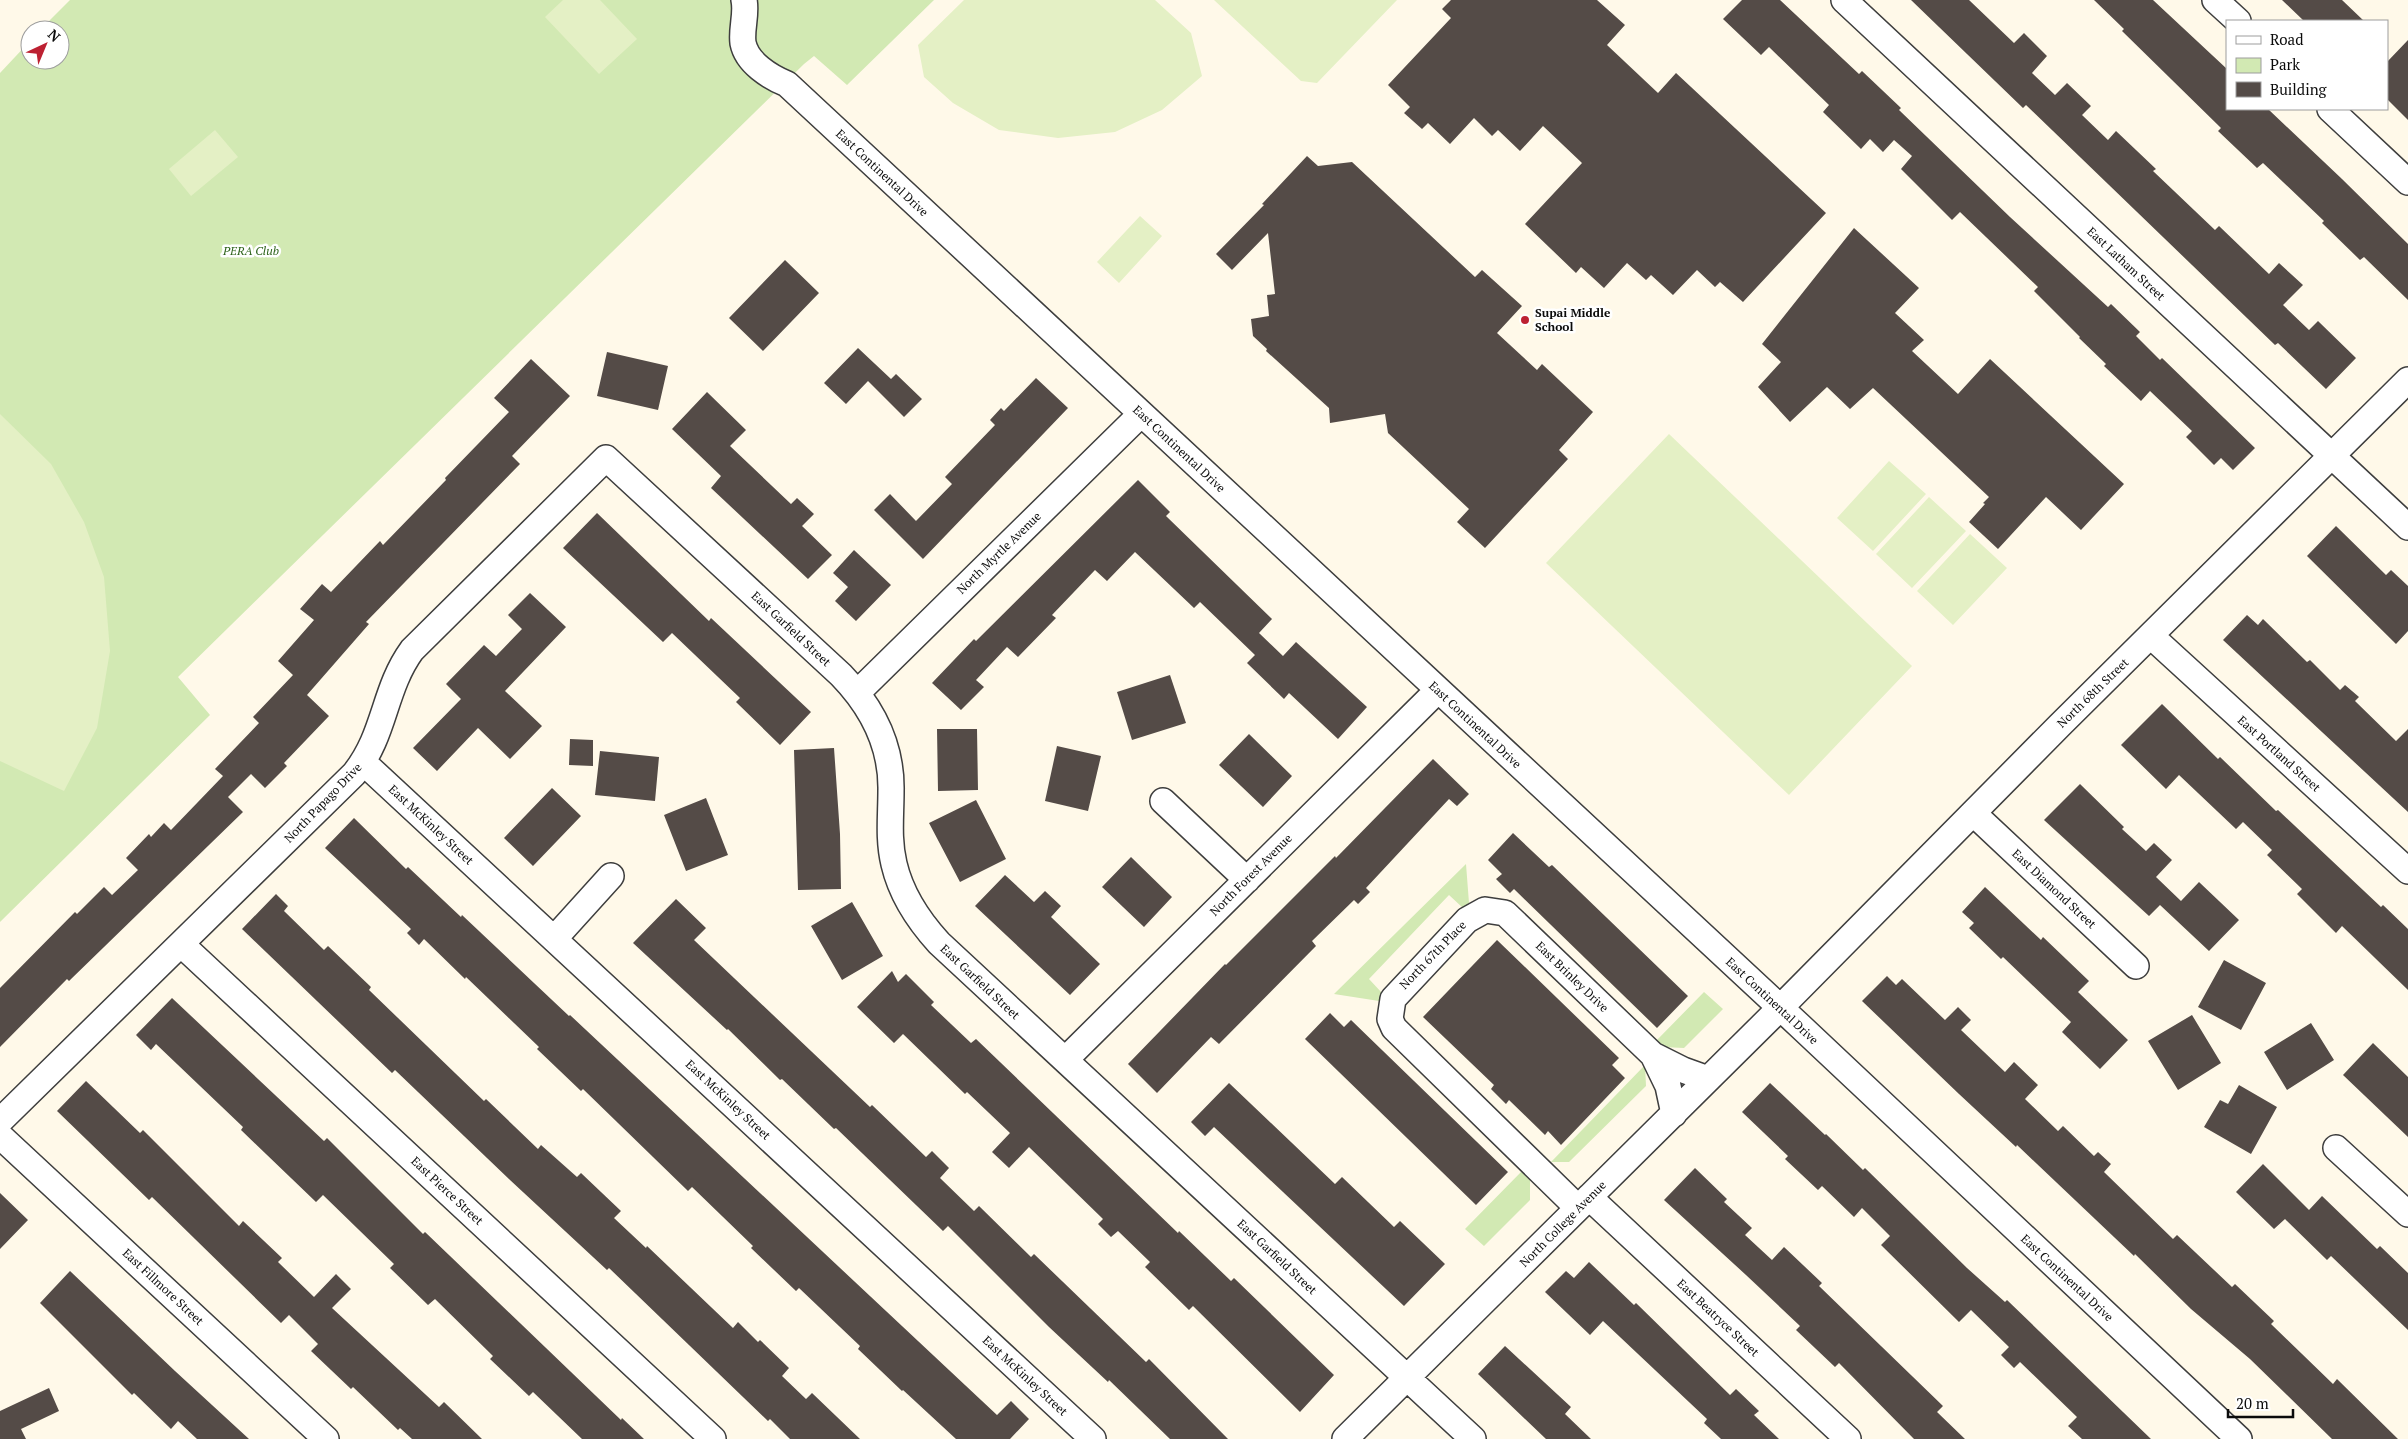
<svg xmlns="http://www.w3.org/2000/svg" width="2408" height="1439" font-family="'PT Serif',serif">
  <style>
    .green { fill: #d2e9b3 }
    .pitch { fill: #e4f0c5 }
    .building { fill: #544b47 }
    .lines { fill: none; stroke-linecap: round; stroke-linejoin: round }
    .minor-casing { stroke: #3e3e3e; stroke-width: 28 }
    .minor { stroke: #fff; stroke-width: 25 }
    .poi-dot { fill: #bd2132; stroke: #fff; stroke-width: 2 }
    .labels { text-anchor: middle; stroke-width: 5; stroke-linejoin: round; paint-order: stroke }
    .street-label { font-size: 12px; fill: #0b0b0b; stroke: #fff }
    .park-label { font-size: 12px; font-style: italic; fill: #2e631b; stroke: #fff }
    .poi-label { font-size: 12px; font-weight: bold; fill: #0b0b0b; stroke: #fff; text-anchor: start }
  </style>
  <rect width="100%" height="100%" fill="#fff9e9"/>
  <!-- green -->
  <path class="green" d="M70,0H934L847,85L814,56L804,64L178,677L210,715L0,922V73L30,41V60H60V30H40Z
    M1466,864L1469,903L1463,908L1449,895L1369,979L1382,993L1379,1001L1334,994Z
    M1704,992L1723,1009L1684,1048L1663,1047L1656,1041Z
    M1645,1065L1646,1086L1569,1162H1551Z
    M1522,1171L1530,1179V1200L1484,1246L1465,1229Z"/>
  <!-- pitch -->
  <path class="pitch" d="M563,0H600L637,39L599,74L545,17Z
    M964,0H1155L1191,33L1202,76L1162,110L1115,132L1058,138L999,130L953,103L924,77L918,45Z
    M1214,0H1397L1317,83L1301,81Z
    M215,130L238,157L191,196L169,169Z
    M1140,216L1162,236L1119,283L1097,262Z
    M0,414L51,464L84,522L104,577L110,651L97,728L64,791L0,761Z
    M1669,434L1912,666L1789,795L1546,563Z
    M1889,461L1926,494L1873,551L1837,518Z
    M1929,497L1966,531L1912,588L1876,554Z
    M1970,534L2007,568L1953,625L1917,591Z"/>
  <!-- building -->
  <path class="building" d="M1451,0H1597L1625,25L1607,45L1658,93L1676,73L1826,213L1743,302L1720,282L1715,287L1697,270L1673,295L1651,275L1646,280L1627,263L1604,288L1581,267L1576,273L1525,224L1582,163L1543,126L1520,151L1498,130L1492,136L1474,118L1450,144L1428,123L1422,129L1404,113L1410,107L1388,85L1451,18L1442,9Z
    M1742,0H1780L1859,74L1862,71L1901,108L1899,110L2010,217L2108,307L2111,304L2140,332L2136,336L2160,360L2162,358L2255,448L2233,470L2221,458L2214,465L2186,437L2192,431L2150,391L2141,401L2104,366L2106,364L2079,338L2080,337L2034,291L2038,287L1960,212L1952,220L1901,169L1912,156L1894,140L1883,152L1870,139L1861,149L1823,112L1829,105L1769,47L1761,55L1723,19Z
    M1911,0H1969L2014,43L2024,33L2047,56L2032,73L2055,95L2067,83L2091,106L2082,115L2108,140L2116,131L2156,169L2153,171L2215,230L2219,226L2269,274L2279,263L2303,285L2283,305L2309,330L2318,321L2356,358L2326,389L2278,343L2275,345L2026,105L2023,108Z
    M2094,0H2153L2227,69V109H2268L2342,179L2408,244V300L2364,257L2360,260L2322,223L2324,221L2263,163L2257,168L2218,131L2221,128L2122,31L2124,29Z
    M2282,0H2342L2364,21H2304Z
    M2408,40V120L2387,99V62Z
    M1307,156L1318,166L1352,162L1475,277L1482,270L1522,306L1497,333L1537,370L1542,364L1593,412L1559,450L1568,459L1485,548L1457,522L1469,509L1388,433L1385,414L1330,423L1329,408L1266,351L1267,349L1253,336L1251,319L1269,316L1267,295L1275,294L1268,233L1232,270L1216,254L1264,205L1262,204Z
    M1854,228L1919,288L1895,313L1924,340L1912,351L1958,394L1990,359L2124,484L2081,530L2046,497L1998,549L1969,522L1985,504L1983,503L1989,497L1873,388L1850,409L1827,387L1790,422L1758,387L1781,362L1762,344Z
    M785,260L819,293L763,351L729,318Z
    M858,348L891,379L896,374L922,399L904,417L868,381L846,404L824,383Z
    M607,352L668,366L658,410L597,396Z
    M531,359L570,396L512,456L520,464L366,622L369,624L307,695L329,716L284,763L287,766L265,788L251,774L228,797L243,812L69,981L67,979L0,1047V988L75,912L77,914L104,887L112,895L138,870L126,858L149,834L151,837L164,823L171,830L223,776L215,769L259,723L253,717L293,675L278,661L314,620L300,609L322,584L331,592L380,541L383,545L446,480L445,478L509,412L494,398Z
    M1036,378L1068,408L923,559L874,510L890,494L916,521L952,484L945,477L995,425L990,420L1001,408L1004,411Z
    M707,392L746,430L730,446L791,504L797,498L814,514L802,526L832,555L808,579L711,488L721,476L672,429Z
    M1138,480L1170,512L1166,516L1272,619L1259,633L1283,656L1296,642L1367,707L1338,739L1289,693L1284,699L1247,663L1255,655L1200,602L1194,608L1135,552L1107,581L1095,570L1052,615L1056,618L1018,657L1007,647L976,680L984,687L961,710L932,683L974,639L976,641Z
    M597,513L709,621L711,618L811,712L780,745L736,702L740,698L672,633L663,642L563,548Z
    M2336,526L2386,575L2391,570L2408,586V631L2396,644L2307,556Z
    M854,550L891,585L856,621L835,601L848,587L833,573Z
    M530,593L566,627L505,691L542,726L510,759L478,728L437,771L413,748L461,699L446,684L484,645L496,656L522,629L508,615Z
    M2247,615L2258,625L2263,619L2307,662L2310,660L2340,690L2345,685L2359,697L2355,701L2396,741L2408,729V812L2223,640Z
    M1170,675L1186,723L1132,740L1117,692Z
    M2162,704L2218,759L2220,757L2276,811L2278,810L2381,907L2383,905L2408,929V990L2342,926L2336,933L2297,894L2302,889L2267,855L2272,850L2243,822L2236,829L2179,775L2166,789L2121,745Z
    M937,729H977L978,790L938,791Z
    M1249,734L1292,776L1263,807L1219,765Z
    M570,739L593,740V766L569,765Z
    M1057,746L1101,756L1088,811L1045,801Z
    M834,748L840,834L841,889L798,890L794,750Z
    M600,751L659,757L655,801L595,795Z
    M1433,759L1469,794L1457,806L1449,799L1366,888L1370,892L1358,904L1354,900L1312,941L1316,946L1219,1044L1211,1037L1157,1093L1128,1064L1225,964L1226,965L1335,856L1336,858Z
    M2080,784L2124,827L2122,829L2146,851L2154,843L2172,860L2156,877L2181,901L2199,882L2239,920L2209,951L2160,905L2149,916L2044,820Z
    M552,788L581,816L533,866L504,838Z
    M706,798L728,855L686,871L664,815Z
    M976,800L1006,859L960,882L929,823Z
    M354,818L406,869L408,867L461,917L462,915L569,1016L570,1015L997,1415L1011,1401L1029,1419L1010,1439H956L903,1390L902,1391L858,1349L860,1346L799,1288L796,1291L751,1248L753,1246L692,1187L688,1191L583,1089L581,1091L537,1049L539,1047L466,977L465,979L424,939L419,945L407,933L411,929L325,848Z
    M1513,833L1549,867L1552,865L1688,996L1657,1028L1514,889L1510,893L1496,879L1502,874L1488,860Z
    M1131,857L1172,897L1144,927L1102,887Z
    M1005,875L1034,902L1045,891L1061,906L1051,917L1100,964L1070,995L975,906Z
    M1985,887L2041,940L2043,937L2089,981L2078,992L2128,1040L2100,1069L2062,1032L2071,1022L2003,957L2001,959L1969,928L1974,923L1962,912Z
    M276,894L288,906L284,911L324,950L328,946L371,987L369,990L484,1101L486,1099L538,1149L541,1145L577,1177L581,1173L621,1211L614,1218L646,1248L647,1246L733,1328L738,1322L758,1342L760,1340L789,1368L782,1376L806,1399L812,1393L860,1439H790L770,1419L768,1421L609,1268L607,1270L510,1180L395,1070L392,1073L242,929Z
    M676,899L706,928L694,940L870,1107L872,1105L926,1157L932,1151L949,1168L940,1178L974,1211L979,1206L1031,1257L1034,1254L1146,1362L1149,1359L1228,1439H1170L1109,1380L1108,1382L1049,1327L948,1226L943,1231L836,1128L834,1129L782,1079L780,1080L728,1029L727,1030L633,943Z
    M852,902L883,956L842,980L811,926Z
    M1497,940L1619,1058L1612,1065L1625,1078L1561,1145L1548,1131L1545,1135L1509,1100L1506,1104L1491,1089L1494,1085L1423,1017Z
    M2224,960L2266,983L2241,1030L2198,1007Z
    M892,971L898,982L906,974L934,1002L931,1005L971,1043L976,1039L1178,1233L1179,1231L1231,1281L1234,1278L1334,1375L1300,1412L1193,1306L1189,1310L1145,1267L1150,1262L1118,1231L1111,1237L1098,1224L1103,1219L1029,1147L1009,1168L992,1152L1010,1133L967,1092L965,1094L903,1034L894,1043L857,1007Z
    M1887,976L1896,985L1902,979L1945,1020L1958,1007L1971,1020L1961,1030L2005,1072L2014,1062L2038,1085L2025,1099L2058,1131L2063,1126L2094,1156L2098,1152L2111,1164L2104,1172L2173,1239L2177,1235L2232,1287L2235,1284L2274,1321L2271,1324L2333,1384L2337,1379L2398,1439H2332L2250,1359L2191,1309L2135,1254L2134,1256L2017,1145L2016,1147L1959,1094L1862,1001Z
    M172,998L324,1141L327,1138L423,1234L425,1232L621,1420L622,1418L644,1439H582L533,1392L529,1396L490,1359L493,1356L435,1299L428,1305L390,1268L394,1264L323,1195L316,1202L241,1130L243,1127L156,1044L151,1050L136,1035Z
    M1330,1013L1344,1027L1351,1020L1508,1172L1476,1205L1305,1039Z
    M2192,1015L2221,1063L2178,1090L2148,1041Z
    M2311,1023L2334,1060L2287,1090L2264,1052Z
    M2373,1043L2408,1077V1137L2343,1075Z
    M86,1081L140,1133L143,1130L239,1226L243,1221L282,1258L278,1262L314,1297L336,1274L351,1289L332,1308L439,1407L444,1402L482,1439H412L400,1428L398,1430L353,1387L351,1389L311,1351L318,1344L289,1315L281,1323L152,1197L149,1200L57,1111Z
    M1229,1083L1335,1184L1342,1177L1394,1227L1400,1221L1445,1264L1404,1306L1214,1127L1205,1136L1191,1122Z
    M1770,1083L1825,1135L1826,1134L1863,1170L1865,1168L1967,1268L2005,1302L2007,1300L2151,1439H2082L2068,1426L2077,1417L2020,1362L2014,1368L2001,1355L2009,1347L1971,1310L1959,1322L1881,1245L1890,1236L1862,1208L1854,1217L1822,1186L1818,1190L1785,1159L1788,1156L1742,1112Z
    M2239,1085L2277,1107L2251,1154L2204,1127L2220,1100L2228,1104Z
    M2263,1164L2309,1210L2322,1196L2377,1249L2380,1246L2408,1273V1330L2331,1256L2327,1260L2285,1219L2274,1229L2236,1192Z
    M1695,1168L1727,1199L1724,1202L1752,1228L1745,1235L1772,1260L1784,1247L1822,1283L1819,1286L1943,1406L1937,1412L1965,1439H1914L1839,1363L1835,1367L1796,1330L1800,1326L1746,1275L1664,1200Z
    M0,1193L28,1220L0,1249Z
    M1589,1262L1634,1305L1636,1303L1730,1395L1736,1389L1759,1411L1754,1415L1779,1439H1721L1704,1423L1707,1419L1603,1321L1590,1335L1545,1292L1566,1271L1574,1278Z
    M70,1271L175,1371L249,1439H197L178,1421L171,1429L134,1393L132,1395L40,1303Z
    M1505,1346L1571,1407L1565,1414L1591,1439H1546L1478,1374Z
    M49,1388L59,1411L21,1429L26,1439H0V1411Z"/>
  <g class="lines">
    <defs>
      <path id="minor" d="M744,0C747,14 741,29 743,43C747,63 770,77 787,84L1800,1026L2239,1439
        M1844,0L2408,527
        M2215,0L2238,21
        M2330,109L2408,182
        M2151,636L2408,871
        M857,693L1141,414
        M363,762L1093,1439
        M1163,801L1247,880
        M1973,813L2136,966
        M554,939L611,876
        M181,944L713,1439
        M1653,1055L1668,1086L1674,1114
        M1065,1060L1438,690
        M0,1121L354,774C386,734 383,690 412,650L606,458L841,675C872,707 892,746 891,791C891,816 888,839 894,864C901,894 918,920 939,943L1473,1439
        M0,1136L326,1439
        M2336,1148L2408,1214
        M1589,1197L1848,1439
        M1578,1208L1394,1028L1390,1019L1393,999L1467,920L1485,910L1505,913L1653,1055L1683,1070L1708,1079
        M1345,1439L1780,1008L2060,725L2408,380"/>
    </defs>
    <!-- minor casing -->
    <use href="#minor" class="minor-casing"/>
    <!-- minor -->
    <use href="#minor" class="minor"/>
  </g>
  <!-- markers -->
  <circle class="poi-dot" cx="1525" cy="320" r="5"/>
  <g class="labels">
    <!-- street labels -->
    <g class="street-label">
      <text transform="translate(882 173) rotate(43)" y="4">East Continental Drive</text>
      <text transform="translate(2126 264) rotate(43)" y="4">East Latham Street</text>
      <text transform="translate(1179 449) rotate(43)" y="4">East Continental Drive</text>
      <text transform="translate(999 553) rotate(-44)" y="4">North Myrtle Avenue</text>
      <text transform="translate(791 629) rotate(43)" y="4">East Garfield Street</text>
      <text transform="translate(2093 693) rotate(-44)" y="4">North 68th Street</text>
      <text transform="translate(1475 725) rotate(43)" y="4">East Continental Drive</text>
      <text transform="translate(2279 754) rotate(42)" y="4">East Portland Street</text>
      <text transform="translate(323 803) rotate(-46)" y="4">North Papago Drive</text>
      <text transform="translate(431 825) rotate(43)" y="4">East McKinley Street</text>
      <text transform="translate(1251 875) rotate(-45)" y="4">North Forest Avenue</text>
      <text transform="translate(2054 889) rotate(43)" y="4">East Diamond Street</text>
      <text transform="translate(1433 955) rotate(-46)" y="4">North 67th Place</text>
      <text transform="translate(1572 977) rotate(44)" y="4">East Brinley Drive</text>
      <text transform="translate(980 982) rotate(43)" y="4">East Garfield Street</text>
      <text transform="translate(1772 1001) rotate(43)" y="4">East Continental Drive</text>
      <text transform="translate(728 1100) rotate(43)" y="4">East McKinley Street</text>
      <text transform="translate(447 1191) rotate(43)" y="4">East Pierce Street</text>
      <text transform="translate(1563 1224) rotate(-45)" y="4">North College Avenue</text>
      <text transform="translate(1277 1257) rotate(43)" y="4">East Garfield Street</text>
      <text transform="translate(2067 1278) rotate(43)" y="4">East Continental Drive</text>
      <text transform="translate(163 1287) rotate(43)" y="4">East Fillmore Street</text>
      <text transform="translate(1718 1318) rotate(43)" y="4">East Beatryce Street</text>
      <text transform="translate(1025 1376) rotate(43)" y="4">East McKinley Street</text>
    </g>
    <!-- park labels -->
    <g class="park-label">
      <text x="251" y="255">PERA Club</text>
    </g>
    <!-- poi labels -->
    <g class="poi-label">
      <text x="1535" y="317">Supai Middle<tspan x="1535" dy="14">School</tspan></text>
    </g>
  </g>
  <!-- legend -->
  <rect x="2226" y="20" width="162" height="90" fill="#ffffff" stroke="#9d9d9d"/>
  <rect x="2236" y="36" width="25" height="8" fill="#ffffff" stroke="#9d9d9d"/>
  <text x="2270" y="45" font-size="15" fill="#0b0b0b">Road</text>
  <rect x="2236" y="58" width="25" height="15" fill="#d2e9b3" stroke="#9d9d9d"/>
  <text x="2270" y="70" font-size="15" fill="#0b0b0b">Park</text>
  <rect x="2236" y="82" width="25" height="15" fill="#544b47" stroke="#9d9d9d"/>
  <text x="2270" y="95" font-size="15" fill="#0b0b0b">Building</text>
  <!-- north arrow -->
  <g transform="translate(45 45) rotate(44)"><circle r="24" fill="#ffffff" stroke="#9d9d9d"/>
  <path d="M0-4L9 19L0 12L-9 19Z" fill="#bd2132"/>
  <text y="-8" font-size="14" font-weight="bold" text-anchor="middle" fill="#0b0b0b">N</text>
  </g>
  <!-- scale -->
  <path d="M2228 1409v8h65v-8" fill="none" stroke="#0b0b0b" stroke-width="2.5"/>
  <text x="2236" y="1409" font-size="15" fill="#0b0b0b" stroke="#ffffff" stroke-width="4" paint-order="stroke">20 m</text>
</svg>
